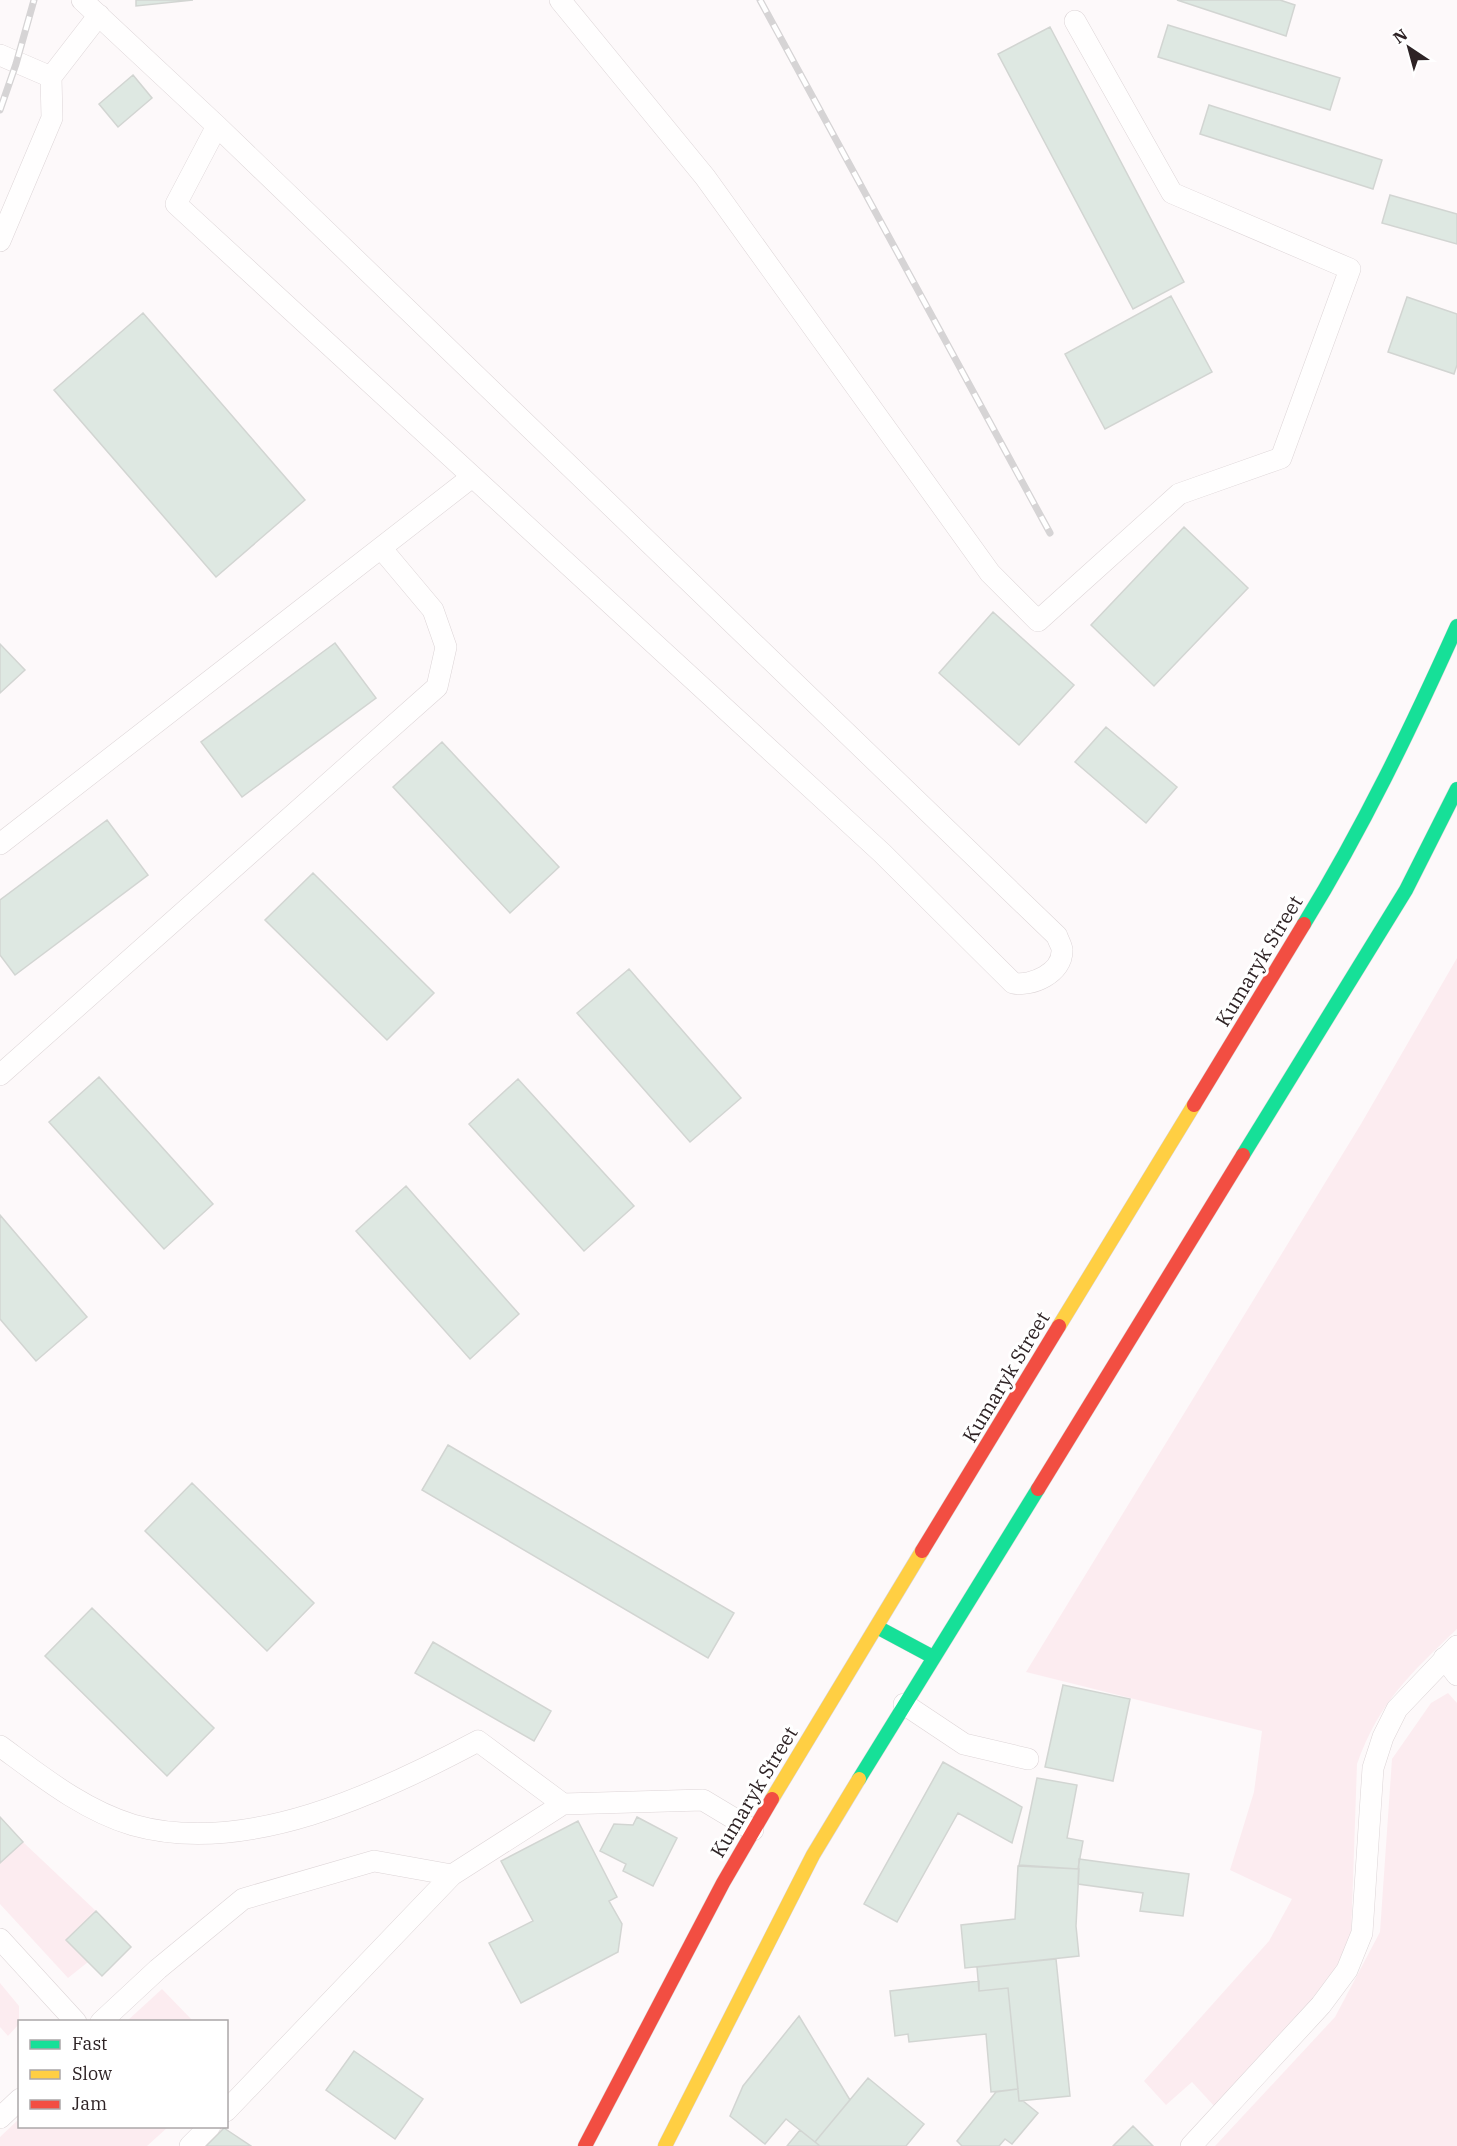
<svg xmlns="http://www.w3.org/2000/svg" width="1457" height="2146" font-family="'IBM Plex Serif',serif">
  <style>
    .green { fill: #fcecf0 }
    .building { fill: #dee8e2; stroke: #d2d5d2; stroke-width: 1.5 }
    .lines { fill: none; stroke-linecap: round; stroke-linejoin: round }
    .lane-casing { stroke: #ddd5d7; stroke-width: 22 }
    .fast-casing { stroke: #d9d5d6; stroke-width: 15 }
    .slow-casing { stroke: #d9d5d6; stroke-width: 15 }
    .jam-casing { stroke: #d9d5d6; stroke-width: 15 }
    .lane { stroke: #fffefe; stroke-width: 21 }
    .fast { stroke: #16e098; stroke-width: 14 }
    .slow { stroke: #ffcf43; stroke-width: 14 }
    .jam { stroke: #f24e42; stroke-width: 14 }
    .rail-casing { stroke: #d6d4d5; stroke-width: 7 }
    .rail { stroke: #fff; stroke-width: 4.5; stroke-dasharray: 14; stroke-linecap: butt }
    .labels { text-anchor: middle; stroke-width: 6; stroke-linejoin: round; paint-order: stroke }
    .street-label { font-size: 20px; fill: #2e2325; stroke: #fff }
  </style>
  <rect width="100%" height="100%" fill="#fdf9fa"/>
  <!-- green -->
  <path class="green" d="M1457,958V1629C1411,1673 1379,1702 1357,1764L1351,1938L1325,1989L1215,2107L1192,2082L1166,2105L1144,2081L1269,1941L1292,1899L1230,1870L1254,1792L1262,1731L1026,1672L1361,1124Z
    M1448,1693L1457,1703V2146H1215L1335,2017L1380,1932L1392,1759L1431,1703Z
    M23,1842L96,1911L66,1940L88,1962L68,1978L0,1904V1863Z
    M0,1983L19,2006V2024L8,2036L0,2027Z
    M162,1989L193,2021H127Z
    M19,2119L20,2126L168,2127L147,2146H0V2137Z"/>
  <!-- building -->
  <path class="building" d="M136,0H193L136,6Z
    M1177,0H1280L1295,5L1286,36Z
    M1168,25L1340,78L1330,110L1158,57Z
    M1050,27L1184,282L1133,309L998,54Z
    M133,75L152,98L118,127L99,104Z
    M1209,105L1382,160L1373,189L1200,134Z
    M1390,195L1457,214V244L1382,223Z
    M1171,296L1212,372L1105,429L1065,354Z
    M1407,297L1457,314V365L1454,374L1388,352Z
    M143,313L305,500L216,577L54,390Z
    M1184,527L1248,588L1154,686L1091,625Z
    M993,612L1074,685L1019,745L939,673Z
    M335,643L376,698L242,797L201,742Z
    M0,644L25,670L0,693Z
    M1106,727L1177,787L1146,823L1075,762Z
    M442,742L559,867L510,913L393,787Z
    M107,820L148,875L15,975L0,955V900Z
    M313,873L434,993L387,1040L265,920Z
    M629,969L741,1098L690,1142L577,1013Z
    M99,1077L213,1204L164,1249L49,1122Z
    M518,1079L634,1206L584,1251L469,1124Z
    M406,1186L519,1314L470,1359L356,1231Z
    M0,1215L87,1317L36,1361L0,1319Z
    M448,1445L734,1613L708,1658L422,1490Z
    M192,1483L314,1603L267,1651L145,1531Z
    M92,1608L214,1728L167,1776L45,1656Z
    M433,1642L551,1711L534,1741L415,1673Z
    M1063,1685L1130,1699L1113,1781L1045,1767Z
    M943,1762L1022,1807L1012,1843L958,1813L897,1922L864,1904Z
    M1037,1778L1077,1785L1067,1838L1083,1841L1078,1869L1019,1865Z
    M0,1817L23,1842L0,1863Z
    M637,1817L677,1838L653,1886L623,1871L626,1864L600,1851L614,1824L633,1825Z
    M578,1821L617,1897L609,1901L622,1924L618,1952L521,2003L489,1943L533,1921L501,1861Z
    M1079,1859L1189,1874L1183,1916L1140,1911L1143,1893L1078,1884Z
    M1018,1866L1079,1869L1076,1926L1079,1956L965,1968L961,1925L1015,1919Z
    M96,1911L131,1947L102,1976L66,1940Z
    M1056,1959L1070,2096L1019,2101L1008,1988L979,1991L977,1967Z
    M979,1981V1991L1008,1988L1018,2089L991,2092L986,2034L909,2042L908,2034L895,2036L890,1991Z
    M799,2016L850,2100L815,2142L786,2119L765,2144L730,2116L743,2086Z
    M354,2051L423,2099L395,2139L326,2090Z
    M868,2078L924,2124L906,2146H820L815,2142Z
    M1018,2089L1019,2101H1023L1038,2113L1012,2144L1005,2139L999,2146H962L957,2141L996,2092Z
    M1133,2126L1153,2146H1113Z
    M224,2128L251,2146H206Z
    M800,2130L820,2146H787Z"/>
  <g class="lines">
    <defs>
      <path id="lane" d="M82,0L217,126L1057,936C1058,940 1062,946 1062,950C1063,973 1031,987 1013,983L882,853L176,204L217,126
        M560,0L705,177L990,573L1038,621L1179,494L1281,458L1350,269L1172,193L1075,21
        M0,55L51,77L99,15
        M0,241L52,118L51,77
        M0,844L472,477
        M0,1075L437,687L446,647L433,610L381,548
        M1444,1658L1457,1675
        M904,1704L964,1744L1028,1759
        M0,1746C41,1776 83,1810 133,1825C246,1857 380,1793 478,1741L563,1804
        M0,1939L76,2022
        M101,2022L158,1969L243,1899L374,1861L452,1875
        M226,2111L452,1875L563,1804L703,1800L753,1830
        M0,2118L20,2099
        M190,2146L210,2126
        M1191,2146L1321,2005L1347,1970L1362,1933L1373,1768L1383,1737L1397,1709L1457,1646"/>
      <path id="fast" d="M1304,924C1363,828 1411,728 1457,626
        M1243,1155L1406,890L1457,789
        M877,1627L933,1657
        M859,1779L1038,1489"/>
      <path id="slow" d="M1059,1326L1194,1105
        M772,1799L922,1551
        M665,2146L813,1855L859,1779"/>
      <path id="jam" d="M1194,1105L1304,924
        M1038,1489L1243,1155
        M922,1551L1059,1326
        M585,2146L723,1883L772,1799"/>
    </defs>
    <!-- lane casing -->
    <use href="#lane" class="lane-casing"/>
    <!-- fast casing -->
    <use href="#fast" class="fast-casing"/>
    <!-- slow casing -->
    <use href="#slow" class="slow-casing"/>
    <!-- jam casing -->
    <use href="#jam" class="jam-casing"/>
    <!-- lane -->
    <use href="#lane" class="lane"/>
    <!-- fast -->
    <use href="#fast" class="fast"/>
    <!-- slow -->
    <use href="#slow" class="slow"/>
    <!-- jam -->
    <use href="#jam" class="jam"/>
    <defs>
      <path id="rail" d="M760,0L1050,533
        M0,110L16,64L34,0"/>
    </defs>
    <!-- rail casing -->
    <use href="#rail" class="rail-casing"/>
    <!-- rail -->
    <use href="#rail" class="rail"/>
  </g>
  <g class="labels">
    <!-- street labels -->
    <g class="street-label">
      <text transform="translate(1259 961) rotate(-59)" y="7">Kumaryk Street</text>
      <text transform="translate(1006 1377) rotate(-59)" y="7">Kumaryk Street</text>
      <text transform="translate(754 1792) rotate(-59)" y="7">Kumaryk Street</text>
    </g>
  </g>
  <!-- legend -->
  <rect x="18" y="2020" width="210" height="108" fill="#ffffff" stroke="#aba7a8" stroke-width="1.5"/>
  <rect x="30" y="2040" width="30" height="9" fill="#16e098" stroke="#aba7a8" stroke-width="1.5"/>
  <text x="72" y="2050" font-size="18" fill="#2e2325">Fast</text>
  <rect x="30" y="2070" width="30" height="9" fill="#ffcf43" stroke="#aba7a8" stroke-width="1.5"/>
  <text x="72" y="2080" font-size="18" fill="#2e2325">Slow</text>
  <rect x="30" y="2100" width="30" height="9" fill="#f24e42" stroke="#aba7a8" stroke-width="1.5"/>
  <text x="72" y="2110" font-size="18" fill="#2e2325">Jam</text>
  <!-- north arrow -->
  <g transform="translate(1409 48) rotate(324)" stroke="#ffffff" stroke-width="4.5" paint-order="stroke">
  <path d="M0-4.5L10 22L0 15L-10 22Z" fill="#2e2325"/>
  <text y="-9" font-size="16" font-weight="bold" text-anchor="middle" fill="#2e2325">N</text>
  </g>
</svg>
